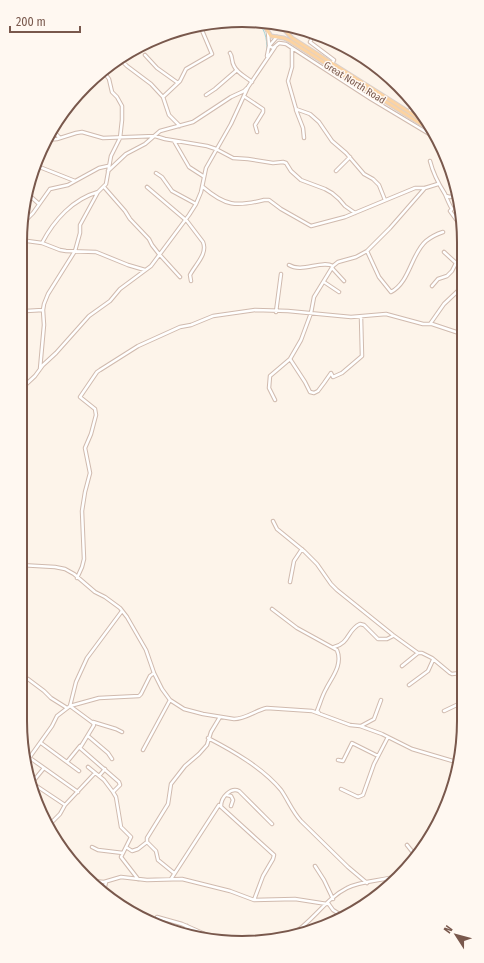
<svg xmlns="http://www.w3.org/2000/svg" width="484" height="963" font-family="'Fira Sans Condensed',sans-serif">
  <style>
    .lines { fill: none; stroke-linecap: round; stroke-linejoin: round }
    .stream { stroke: #a3d5da; stroke-width: 1 }
    .minor-casing { stroke: #d0baae; stroke-width: 4.5 }
    .major-casing { stroke: #d9d0cd; stroke-width: 5 }
    .minor { stroke: #fff; stroke-width: 2.5 }
    .major { stroke: #fcd3a2; stroke-width: 3 }
    .labels { text-anchor: middle; stroke-width: 3; stroke-linejoin: round; paint-order: stroke }
    .street-label { font-size: 10px; fill: #79584c; stroke: #fff8f1 }
    .rim { fill: none; stroke: #79584c; stroke-width: 2 }
  </style>
  <rect width="100%" height="100%" fill="#fdf4ea"/>
  <g class="lines">
    <!-- stream -->
    <path class="stream" d="M255,21C265,27 267,38 267,50"/>
    <defs>
      <path id="minor" d="M268,32L269,45
        M313,36L310,42L334,60L332,64
        M269,46L273,48L279,43L286,44L371,99L436,138
        M292,48V67L288,81L296,109L310,114L319,122L332,141L346,153L364,174L373,179L379,185L385,200
        M230,53C233,57 231,61 234,66C237,73 246,77 252,82
        M145,55L157,68L178,83
        M267,56L269,46L277,37
        M124,59V63L127,66L151,84L163,97L169,115L180,126
        M206,95L215,89L237,70
        M163,97L180,81L186,69L212,54L201,28
        M245,97L263,109V112L255,125L257,132
        M296,110L303,128L304,138
        M409,112L415,103
        M53,131L60,138
        M46,140L57,139L76,133L82,132L103,138L155,136L165,139L207,146L216,149L233,158L248,159L273,163L283,162L286,163L291,171L301,180L325,189L332,193L339,199L345,206L355,213
        M174,141L189,167L203,176
        M430,161C433,173 438,183 445,194C447,199 449,204 452,209L450,211L460,225L462,232
        M37,166L75,181
        M108,171L126,154L145,144L160,131L193,122L231,97L244,91L247,88
        M336,171L350,157
        M156,173L162,177L172,191L196,204
        M104,187L125,211L130,219L149,239L152,245L159,254L180,277
        M147,187L187,221L203,242C208,254 195,265 190,275L191,281
        M203,187C225,206 236,207 264,200H269L281,209L311,226L345,217L415,188H425L438,184
        M29,195L39,204
        M446,196L450,197L457,195
        M21,225L33,213L50,189L68,185L99,168L108,166
        M20,240L42,243L60,250L66,251L96,252L128,265L145,270
        M42,243C54,220 73,199 98,192
        M367,251L379,277L391,292C410,282 411,254 426,241C431,237 437,234 443,232
        M444,252L456,263
        M289,265C302,273 321,260 333,266
        M332,268L344,281
        M324,282L339,292
        M432,286L438,279L447,276L452,271L456,263L462,259
        M276,312L281,274
        M20,316L26,311L43,310
        M361,317L362,356L342,373L333,377L331,373L324,383L318,391L314,393L310,392L305,382L290,359L301,340L311,313L314,297L333,266L338,262L356,257L367,251L390,228L425,188
        M430,324L444,304L462,287
        M40,369L44,325L43,310L44,304L48,294L75,251L80,233V225L98,192L106,184L111,156L120,138L122,120V106L117,97L112,92L109,79L103,71
        M20,390L35,376L43,365L56,353L89,316L110,301L120,289L151,266L189,215L196,204L201,192L206,168L231,124L248,87L275,47
        M275,400L269,388L270,376L290,359
        M273,521L277,529L304,551L317,564L331,584L337,590L393,635L418,653H422L432,658L450,673L452,674L460,673L463,679
        M20,565L55,567L65,569L74,574L95,592L105,597L120,608L127,617L146,650L154,673L162,689L170,700L184,709L203,714L234,719C246,719 256,710 267,708L312,711L350,725L360,726L382,734L412,749L456,762
        M77,578L82,567L84,559L82,511L85,492L90,473L85,448L91,434L96,415L95,409L80,397L97,372L100,370L138,346L180,327L191,325L213,316L255,310L288,311L351,317L386,314L423,324H432L462,334
        M290,582L294,561L302,549
        M272,609L297,628L337,650C343,665 332,677 326,689C322,696 320,704 317,711L319,713
        M334,647C350,643 347,630 360,624L364,625L378,639H387L393,636
        M402,666L418,653
        M28,679L44,691L51,698L67,708
        M409,685L428,671L433,660
        M444,711L463,702
        M93,722L116,729L122,732
        M361,726L374,719L381,700
        M88,736L108,753L112,759
        M208,738C233,751 263,768 281,790C288,800 292,811 301,821L348,867L367,883
        M41,743L79,771
        M143,750L170,700
        M30,758L78,792
        M338,760L343,761L352,743L378,756
        M27,761L52,726L57,716L70,706L99,698L139,696L141,694L150,676L154,673
        M67,762L80,746
        M88,767L104,780L113,792L116,797L121,827L131,837L121,857L138,879
        M99,776L105,769
        M32,783L65,805
        M31,784L44,768
        M341,789L358,797L363,795L374,764L388,737
        M113,792L120,785L119,782L80,748L94,725L93,723L70,706L76,682L87,658L122,611
        M227,795L231,796L233,800L231,806
        M221,806C221,797 231,787 239,791L272,824
        M49,825L60,814L65,805L95,773
        M430,828H435
        M407,845L415,855
        M92,847L98,850L123,853
        M126,847L132,851L138,849L147,842
        M64,852L66,854V856
        M315,866L324,880L333,899
        M174,873L158,860L156,851L147,842V838L168,804L171,784L185,766L199,754L207,745L211,732L220,717
        M171,879L219,805L274,855L273,859L263,876L254,900
        M93,881L104,882L121,877L147,880L182,879L230,891L254,900L295,899L327,904
        M104,891L106,882
        M328,903L333,910L344,917
        M157,917L182,924L216,939
        M181,931L187,926
        M291,935C312,923 325,899 347,888C362,880 384,881 401,875"/>
      <path id="major" d="M259,21L264,25L271,36L284,38L290,41L432,131
        M283,28L292,38L428,124
        M267,30L269,24"/>
    </defs>
    <!-- minor casing -->
    <use href="#minor" class="minor-casing"/>
    <!-- major casing -->
    <use href="#major" class="major-casing"/>
    <!-- minor -->
    <use href="#minor" class="minor"/>
    <!-- major -->
    <use href="#major" class="major"/>
  </g>
  <g class="labels">
    <!-- street labels -->
    <g class="street-label">
      <text transform="translate(355 82) rotate(32)" y="4">Great North Road</text>
    </g>
  </g>
  <!-- crop -->
  <path d="M0 0H484V963H0ZM242 27H242A215 215 0 0 1 457 242V721A215 215 0 0 1 242 936H242A215 215 0 0 1 27 721V242A215 215 0 0 1 242 27Z" fill="#fff8f1" fill-rule="evenodd"/>
  <path class="rim" d="M242 27H242A215 215 0 0 1 457 242V721A215 215 0 0 1 242 936H242A215 215 0 0 1 27 721V242A215 215 0 0 1 242 27Z"/>
  <!-- north arrow -->
  <g transform="translate(456 935) rotate(306)" stroke="#fff8f1" stroke-width="3" paint-order="stroke">
  <path d="M0-3L7 15L0 10L-7 15Z" fill="#79584c"/>
  <text y="-6" font-size="11" font-weight="bold" text-anchor="middle" fill="#79584c">N</text>
  </g>
  <!-- scale -->
  <path d="M10 26v6h70v-6" fill="none" stroke="#79584c" stroke-width="2"/>
  <text x="16" y="26" font-size="12" fill="#79584c" stroke="#fff8f1" stroke-width="3" paint-order="stroke">200 m</text>
</svg>
